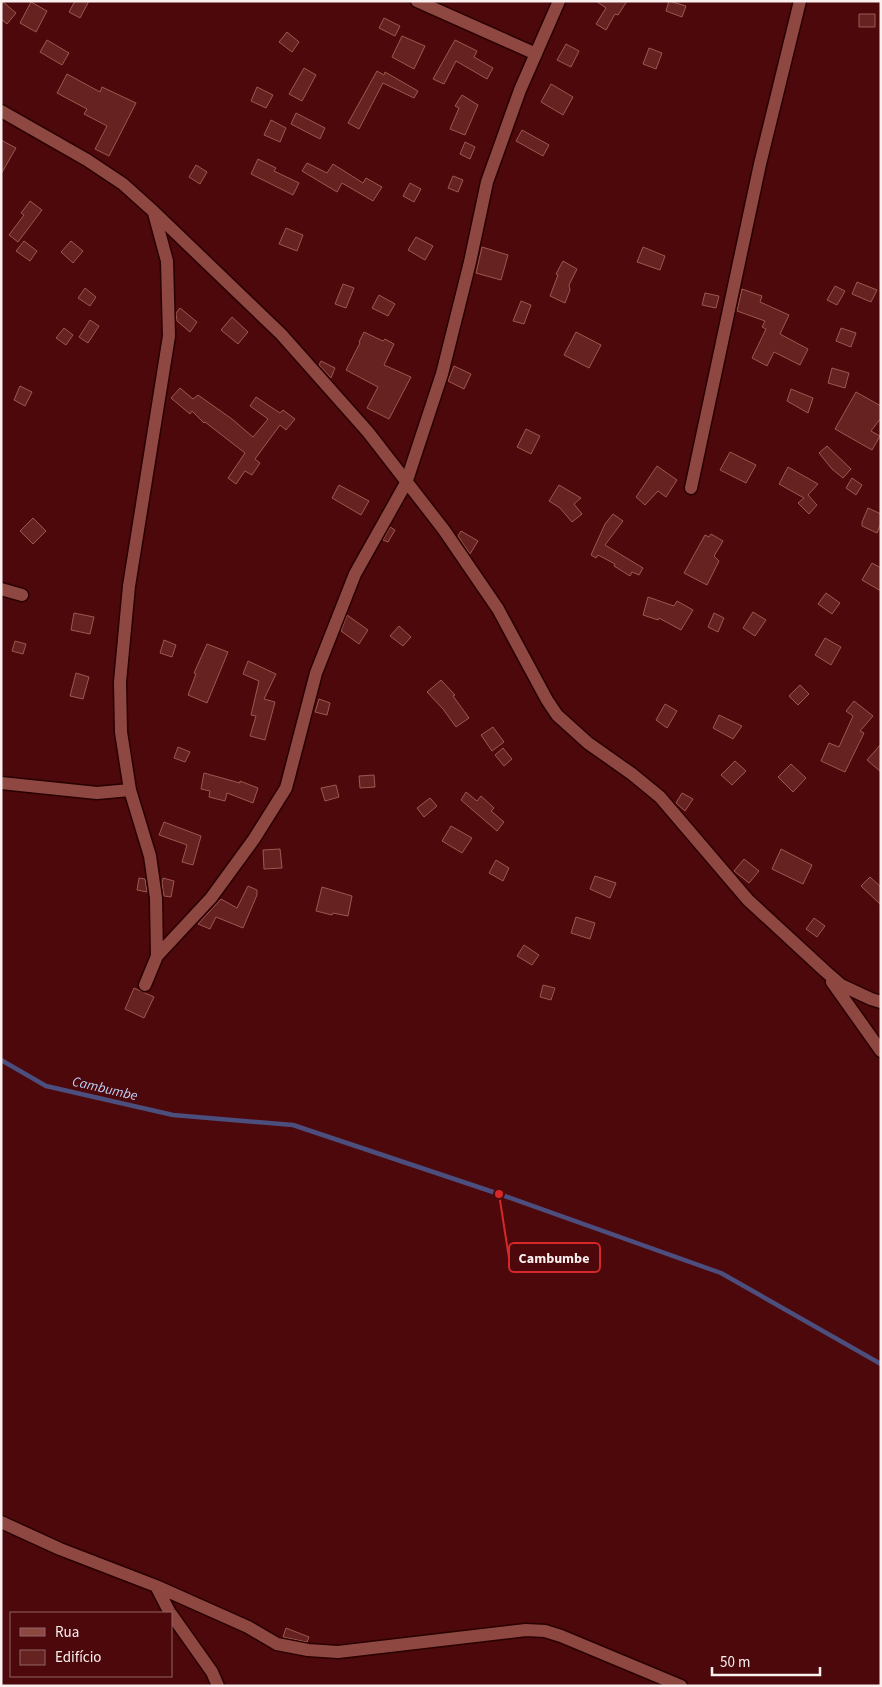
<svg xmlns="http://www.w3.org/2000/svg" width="882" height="1687" font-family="'Source Sans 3',sans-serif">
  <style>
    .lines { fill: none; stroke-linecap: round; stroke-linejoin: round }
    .stream { stroke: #4c4e7e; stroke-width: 4.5 }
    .building { fill: #662220; stroke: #9f5650 }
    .street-casing { stroke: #290000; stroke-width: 15 }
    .street { stroke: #8f4742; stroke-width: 12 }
    .labels { text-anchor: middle; stroke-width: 5; stroke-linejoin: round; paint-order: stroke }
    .water-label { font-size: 14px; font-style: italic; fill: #bdd0f9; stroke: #4c080a }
    .leader { fill: none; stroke: #d62828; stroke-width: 2 }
    .callout-dot { fill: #d62828; stroke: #4c080a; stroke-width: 2 }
    .callout { fill: #4c080a; stroke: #d62828; stroke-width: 2 }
    .callout-label { font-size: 14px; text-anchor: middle; font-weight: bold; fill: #f9f0ef }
  </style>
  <rect width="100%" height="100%" fill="#4c080a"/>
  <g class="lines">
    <!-- stream -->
    <path class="stream" d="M1,1060L46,1086L173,1115L293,1125L499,1194L721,1273L881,1364"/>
  </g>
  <!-- building -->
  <path class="building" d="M2,1L16,13L7,24L1,19Z
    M75,1H89L80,18L69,12Z
    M596,1H627L618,15L615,14L606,30L596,24L606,8Z
    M669,1L686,6L682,17L666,11Z
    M31,2L47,11L36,32L20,23Z
    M859,14H875V27H859Z
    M384,18L400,26L395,36L379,28Z
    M287,32L299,42L292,52L279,42Z
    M402,36L425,46L414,69L392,57Z
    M47,40L69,53L62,65L40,52Z
    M455,40L477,51L474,57L493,68L487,79L456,61L444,84L433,79Z
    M566,44L579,51L571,67L557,60Z
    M649,48L662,53L656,69L643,64Z
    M304,68L316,75L302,101L289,94Z
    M377,71L384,75L385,72L418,91L414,98L383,83L359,129L348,123Z
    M67,74L100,92L102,87L136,103L109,156L95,149L107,126L84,114L87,109L57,93Z
    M551,84L573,97L563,115L541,102Z
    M257,87L273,95L266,108L251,101Z
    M462,95L478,105L465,135L450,129L459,108L455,106Z
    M296,113L325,128L320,139L291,124Z
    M271,120L286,128L280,142L264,135Z
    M522,130L549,145L543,156L516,141Z
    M1,140L16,148L1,174Z
    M465,142L475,147L470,159L460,154Z
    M258,159L276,168L274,171L299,183L293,195L251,174Z
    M307,163L327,173L333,164L363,183L366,178L382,187L373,201L342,183L337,192L302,171Z
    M196,165L207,172L200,184L189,177Z
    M453,176L463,180L458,192L448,188Z
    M410,183L421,189L414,202L403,196Z
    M30,201L42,210L18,242L9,235L24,215L21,213Z
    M286,228L303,235L297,251L279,244Z
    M416,237L433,246L425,260L408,250Z
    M24,241L37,251L30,261L16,251Z
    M71,241L83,251L73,263L61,252Z
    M482,247L508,255L501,280L476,273Z
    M643,247L665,256L660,270L637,262Z
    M563,261L577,269L569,285L570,290L565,303L550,296L558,275L556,274Z
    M857,282L877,290L871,302L852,294Z
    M343,284L354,288L346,308L335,304Z
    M835,286L845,291L837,305L827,300Z
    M85,288L96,297L90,306L78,298Z
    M742,289L762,296L760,302L789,315L780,334L808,349L800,365L774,352L767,366L752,358L766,329L762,327L765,321L737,311Z
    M705,293L719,296L716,308L702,305Z
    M379,295L395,304L388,316L372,308Z
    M521,301L531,305L524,324L513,321Z
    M180,308L197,322L190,332L177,321L176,313Z
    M232,317L248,332L238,344L221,330Z
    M90,320L99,326L88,343L79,337Z
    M64,328L73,335L66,345L56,338Z
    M841,328L856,333L851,347L836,341Z
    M364,332L383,341L385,339L394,344L384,365L411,377L389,419L367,408L378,387L346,370L360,343L359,342Z
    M576,332L601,345L589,368L564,355Z
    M321,361L335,368L331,378L319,365Z
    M454,366L471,374L464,389L448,381Z
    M832,368L849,373L845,388L828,383Z
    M20,386L32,392L25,406L14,400Z
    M180,388L193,399L198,395L232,419L253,437L268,419L250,406L256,397L280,413L283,410L295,419L286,430L280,425L255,459L260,463L252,475L245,471L236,484L228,478L245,453L205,422L204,423L192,411L190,414L171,398Z
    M791,389L813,398L808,413L787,401Z
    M856,392L881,406V418L871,431L880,436L872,450L835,429Z
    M526,429L540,436L531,454L517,447Z
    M827,446L851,469L843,478L832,469L819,453Z
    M730,452L756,465L746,483L720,470Z
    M657,466L677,480L666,497L658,491L645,505L636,497Z
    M788,467L818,484L808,495L817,505L809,514L798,503L804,498L779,484Z
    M852,478L862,485L856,495L846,488Z
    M339,485L369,501L361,515L332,498Z
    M559,485L581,498L574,504L582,514L572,522L560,508L549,501Z
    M868,508L881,514V523L877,533L862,526V522Z
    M613,514L623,521L605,545L643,568L639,575L632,572L630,576L614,566L615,564L598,555L596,558L591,555L605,524Z
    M33,518L46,531L33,544L20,531Z
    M390,527L395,530L388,542L383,540Z
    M461,531L478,541L470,554L458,536Z
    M711,534L723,541L714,556L719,561L707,585L684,573L705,535L709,537Z
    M872,563L881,568V591L862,580Z
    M826,593L840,603L832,614L818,604Z
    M648,597L674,606L677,601L693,610L681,630L659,618L658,620L643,615Z
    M753,612L766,620L755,636L743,628Z
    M74,613L94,617L90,634L71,630Z
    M714,613L724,618L718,632L708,627Z
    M347,615L368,630L359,644L341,631Z
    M399,626L411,637L403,646L390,636Z
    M825,638L841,647L831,665L815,655Z
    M164,640L176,645L172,657L160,653Z
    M15,641L26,644L23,654L12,651Z
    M207,644L228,652L207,703L188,695L196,674L194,673Z
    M248,661L276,674L264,699L275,702L265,740L250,736L256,716L251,715L259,681L243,674Z
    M76,673L89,677L83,699L70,696Z
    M441,680L455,695L453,696L469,718L456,727L443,709L427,692Z
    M800,685L809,694L798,705L789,696Z
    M319,699L330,703L327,715L315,712Z
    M854,701L873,716L860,731L864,733L845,772L821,761L829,743L839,747L853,716L846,711Z
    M665,704L677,711L667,728L656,720Z
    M719,715L742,726L733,739L713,728Z
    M493,727L504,742L492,751L481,735Z
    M881,744V772L867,760Z
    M178,747L190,752L185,762L174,758Z
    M503,748L512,759L504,766L495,755Z
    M735,761L746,771L732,785L721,775Z
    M791,764L806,778L793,792L778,777Z
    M204,773L240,783V781L258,788L253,803L227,793L225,801L209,797L210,791L201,789Z
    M374,775L375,787L360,788L359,776Z
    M336,785L339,797L325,801L321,788Z
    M466,792L477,801L481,796L494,808L491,811L504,822L497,831L461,800Z
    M682,793L693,799L685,811L676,803Z
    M430,798L437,806L424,817L417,808Z
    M164,822L201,836L193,865L182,862L187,845L159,835Z
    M451,826L472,838L462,853L442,841Z
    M280,849L282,868L264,869L263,850Z
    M781,849L812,865L803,884L772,869Z
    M744,859L759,871L749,883L734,871Z
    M496,860L509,868L503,881L489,873Z
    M595,876L616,883L610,898L590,889Z
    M870,877L881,887V905L861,886Z
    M139,878L145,879L147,892L137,890Z
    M163,878L174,881L171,897L164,896L162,883Z
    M248,886L257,890V895L243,928L216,917L210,929L198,924L221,899L237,908Z
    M322,887L352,896L348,916L333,913L332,915L316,911Z
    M576,917L595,923L590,939L571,933Z
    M814,918L825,926L817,937L806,929Z
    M524,945L539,955L532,965L517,956Z
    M543,985L555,988L551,1000L540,997Z
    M134,988L154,997L144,1018L125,1009Z
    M286,1628L309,1637L307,1642L283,1637Z"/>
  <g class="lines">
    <defs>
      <path id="street" d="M417,1L536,54
        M1,111L87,160L123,184L153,211L281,334L368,432L444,530L498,609L547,700L557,715L588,743L632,774L660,797L748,900L825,971L841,985L871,999L881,1002
        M154,213L167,261L169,336L129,586L120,682L121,732L130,790L150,856L156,898L157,956
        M691,488L760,164L800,1
        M1,589L22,595
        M1,783L97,793L130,790
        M832,982L881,1051
        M145,985L157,956L211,898L254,839L286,788L316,673L355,574L406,483L442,374L470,262L487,182L520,90L559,1
        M1,1522L60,1549L156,1586L248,1627L277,1644L308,1650L338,1652L526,1630L545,1631L561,1636L681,1686
        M156,1586L170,1613
        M171,1614L212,1672L218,1686"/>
    </defs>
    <!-- street casing -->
    <use href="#street" class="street-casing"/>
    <!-- street -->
    <use href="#street" class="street"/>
  </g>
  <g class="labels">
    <!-- water labels -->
    <g class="water-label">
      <text transform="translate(105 1088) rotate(13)" y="5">Cambumbe</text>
    </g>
  </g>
  <!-- callouts -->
  <path class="leader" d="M499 1194L509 1258"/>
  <circle class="callout-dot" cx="499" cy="1194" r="5"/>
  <rect class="callout" x="509" y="1243" width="91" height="29" rx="5"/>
  <g class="callout-label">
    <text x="554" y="1263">Cambumbe</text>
  </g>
  <!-- border -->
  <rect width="882" height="1687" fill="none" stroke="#f9f0ef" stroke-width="5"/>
  <!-- legend -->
  <rect x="10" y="1612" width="162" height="65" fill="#4c080a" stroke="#916566"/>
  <rect x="20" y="1628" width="25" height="8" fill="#8f4742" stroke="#916566"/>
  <text x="55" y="1637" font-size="15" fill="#f9f0ef">Rua</text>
  <rect x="20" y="1650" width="25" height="15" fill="#662220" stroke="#916566"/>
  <text x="55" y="1662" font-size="15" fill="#f9f0ef">Edifício</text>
  <!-- scale -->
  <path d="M712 1667v8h108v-8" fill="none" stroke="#f9f0ef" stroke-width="2.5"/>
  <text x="720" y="1667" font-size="15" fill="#f9f0ef" stroke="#4c080a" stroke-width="4" paint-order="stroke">50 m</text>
</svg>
